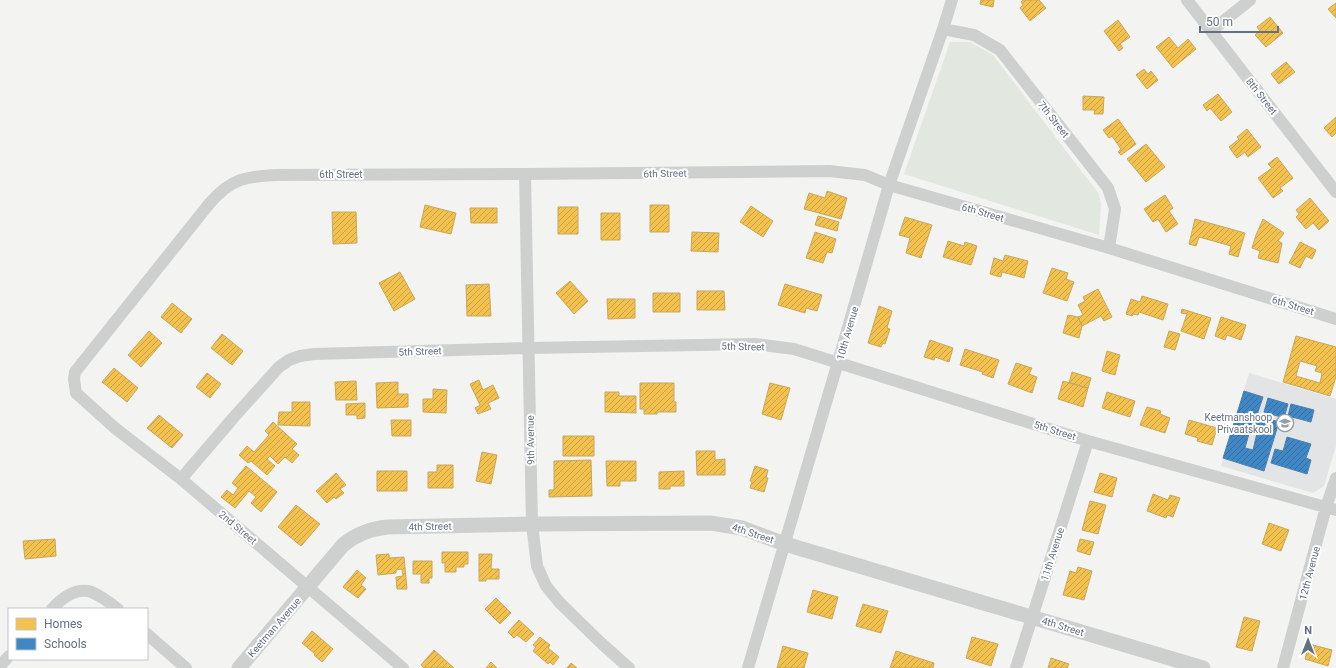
<svg xmlns="http://www.w3.org/2000/svg" width="1336" height="668" font-family="Roboto,sans-serif">
  <style>
    .built { fill: #e3e4e5 }
    .green { fill: #e2e7e0 }
    .homes { fill: url(#homes-hatch); stroke: #c7a85e; fill-rule: evenodd }
    .schools { fill: url(#schools-hatch); stroke: #4a80b1; fill-rule: evenodd }
    .lines { fill: none; stroke-linecap: round; stroke-linejoin: round }
    .minor { stroke: #cecfcf; stroke-width: 12 }
    .tertiary { stroke: #cecfcf; stroke-width: 15 }
    .labels { text-anchor: middle; stroke-width: 4; stroke-linejoin: round; paint-order: stroke }
    .street-label { font-size: 10px; fill: #646f82; stroke: #fff }
    .poi-label { font-size: 10px; fill: #646f82; stroke: #fff; text-anchor: end }
  </style>
  <defs>
    <pattern id="homes-hatch" width="6" height="6" patternUnits="userSpaceOnUse"><rect width="6" height="6" fill="#f2c14e"/><path d="M-1 1l2-2M0 6l6-6M5 7l2-2" fill="none" stroke="#c8a146"/></pattern>
    <pattern id="schools-hatch" width="6" height="6" patternUnits="userSpaceOnUse"><rect width="6" height="6" fill="#3f88c5"/><path d="M-1 1l2-2M0 6l6-6M5 7l2-2" fill="none" stroke="#376e9e"/></pattern>
  </defs>
  <rect width="100%" height="100%" fill="#f3f4f2"/>
  <!-- built -->
  <path class="built" d="M1249,373L1336,399V446L1324,486L1313,493L1221,466Z"/>
  <!-- green -->
  <path class="green" d="M950,42H970L993,55L1099,194L1101,204L1099,235L904,174Z"/>
  <!-- homes -->
  <path class="homes" d="M981,0H994L993,7L980,4Z
    M1023,0H1039L1046,8L1030,21L1020,8L1023,5L1021,2Z
    M1336,3V18L1328,9Z
    M1270,17L1283,33L1266,47L1255,35L1260,31L1257,27Z
    M1118,20L1130,37L1120,44L1123,48L1119,51L1104,31Z
    M1169,37L1178,48L1188,39L1196,49L1173,68L1156,47Z
    M1286,62L1295,72L1279,84L1271,74Z
    M1144,69L1148,74L1151,71L1158,80L1147,89L1136,75Z
    M1218,94L1232,112L1221,121L1210,108L1207,111L1203,105Z
    M1083,96L1104,97L1103,114H1094L1095,110H1083Z
    M1336,117V133L1332,137L1324,128Z
    M1118,119L1136,144L1121,155L1118,152L1121,149L1112,136L1109,138L1103,130Z
    M1247,129L1261,147L1248,157L1245,152L1237,158L1229,147L1239,139L1237,137Z
    M1146,144L1165,167L1146,182L1127,159Z
    M1277,157L1293,178L1280,188L1283,191L1273,198L1258,178L1272,168L1268,164Z
    M827,191L847,198L841,219L804,209L809,193L825,198Z
    M1165,195L1173,208L1169,211L1178,224L1166,232L1158,219L1153,222L1144,209Z
    M1310,198L1329,221L1319,230L1313,223L1306,229L1296,217L1299,214L1296,210Z
    M425,205L456,213L451,234L420,227Z
    M650,205H669V232H650Z
    M751,206L773,221L763,237L740,222Z
    M558,207H578V234H558Z
    M470,208H497V223H471Z
    M332,212H356L357,243L333,244Z
    M601,213H620V240H601Z
    M818,216L839,222L837,231L815,225Z
    M905,217L932,225L921,258L906,253L910,238L899,235Z
    M1195,219L1245,233L1238,257L1229,254L1231,246L1199,237L1196,246L1189,244Z
    M1263,219L1284,233L1278,241L1282,243L1278,263L1258,258L1260,251L1252,248L1256,235Z
    M692,232L719,233L718,252L691,251Z
    M815,232L836,239L832,253L827,252L823,263L806,258Z
    M948,241L964,246L965,242L977,246L971,265L943,257Z
    M1300,242L1316,250L1312,259L1306,256L1300,268L1289,263Z
    M1005,255L1028,261L1024,278L1002,272L1001,277L990,274L994,258L1003,261Z
    M1052,268L1068,273L1066,279L1074,282L1067,301L1043,293Z
    M400,272L415,299L394,311L379,283Z
    M570,281L588,301L574,314L556,293Z
    M489,284L491,316H467L466,285Z
    M785,284L822,295L817,311L806,308L805,313L778,305Z
    M1098,289L1112,317L1104,321L1101,316L1082,326L1078,317L1083,315L1078,305L1085,301L1083,297Z
    M697,291H724L725,310H697Z
    M653,293H680V312H653Z
    M1142,296L1168,304L1163,320L1139,312L1138,315L1133,314L1132,316L1126,314L1131,299L1140,302Z
    M607,299H635V318L608,319Z
    M172,303L192,319L181,333L161,317Z
    M879,306L892,311L887,328L890,329L885,344L883,343L881,347L868,343Z
    M1182,309L1211,318L1204,339L1181,331L1187,314L1181,313Z
    M1068,315L1078,317L1082,326L1079,338L1063,333Z
    M1221,317L1246,325L1241,340L1227,335L1225,340L1215,336Z
    M149,331L162,343L141,367L128,355Z
    M1169,331L1180,334L1175,350L1164,347Z
    M222,334L243,351L232,365L211,348Z
    M1296,336L1336,347V377L1330,396L1283,382ZM1300,361L1317,366L1315,371L1322,373L1320,383L1296,376Z
    M930,340L953,348L949,362L935,357L934,360L924,357Z
    M965,349L999,360L993,378L982,374L983,372L960,365Z
    M1107,351L1120,355L1115,375L1102,371Z
    M1016,363L1032,368L1029,374L1037,377L1032,393L1008,384Z
    M114,368L138,388L127,402L102,382Z
    M1072,372L1091,378L1088,388L1069,383Z
    M207,373L221,384L210,398L196,387Z
    M479,380L483,390L493,385L499,398L488,403L491,409L478,414L475,408L480,405L470,384Z
    M356,381L357,400H336L335,382Z
    M1063,381L1088,388L1083,407L1058,399Z
    M398,382V394H408V407L377,408L376,383Z
    M640,383H674V402H676V412H657V414H644V409H640Z
    M770,383L790,388L781,420L762,414Z
    M433,389L447,390L446,413L423,412V399H433Z
    M605,392H619V396H636V413L605,412Z
    M1107,392L1135,401L1130,417L1102,408Z
    M292,402H310V426L278,425L279,412H292Z
    M365,403V418L357,419V415H346V404Z
    M1147,407L1161,411L1160,414L1170,418L1165,433L1140,425Z
    M159,415L183,435L172,448L147,428Z
    M391,420H411V436H392Z
    M1189,420L1217,428L1212,445L1197,441L1198,438L1185,434Z
    M273,422L297,444L292,449L299,455L292,463L285,457L278,464L270,456L267,459L275,466L267,475L251,461L248,463L239,455L247,446L254,452L269,435L265,431Z
    M563,436H594V456H563Z
    M696,451H715V460L725,459V475H697Z
    M482,452L497,455L491,484L476,481Z
    M591,460L592,496L549,497V490H554V461Z
    M606,461H636V481H620V486H607Z
    M437,465H453V488H428V472H437Z
    M246,466L277,492L261,512L251,503L256,497L249,491L235,508L221,497L227,490L233,495L238,488L232,483Z
    M755,466L768,470L766,478H768L764,492L750,488L752,482L750,481Z
    M377,471H407V491H377Z
    M684,471V486H670V489H659V472Z
    M336,473L346,485L340,489L344,493L336,499L334,497L327,503L316,491Z
    M1100,473L1117,478L1112,497L1094,492Z
    M1153,494L1168,500L1170,495L1180,498L1173,517L1167,515L1166,518L1147,511Z
    M1090,501L1106,505L1098,534L1082,530Z
    M296,505L320,524L301,546L278,527Z
    M1269,523L1289,530L1281,551L1262,544Z
    M55,539L56,556L25,559L23,541Z
    M1080,539L1094,542L1090,555L1077,551Z
    M442,552H468V564H464V567H456V572H445V563H442Z
    M389,554V558L404,557L407,589H397L396,577L403,576L402,569L396,570V573L378,575L376,555Z
    M479,554H492L491,569H499V579H486V581H479Z
    M413,561H432V578H429V583H421V574H413Z
    M1078,567L1092,571L1084,600L1063,595L1070,571L1076,573Z
    M357,570L366,578L361,585L366,589L358,598L343,587Z
    M813,590L838,597L832,619L807,612Z
    M496,598L511,613L500,624L485,609Z
    M863,604L888,611L881,633L856,626Z
    M1244,617L1260,621L1252,651L1236,647Z
    M519,620L534,634L526,642L517,635L514,638L508,632Z
    M312,631L333,649L322,662L314,655L315,654L302,643Z
    M540,637L550,645L548,648L559,657L553,665L550,662L548,664L533,651L536,647L533,645Z
    M972,637L998,644L991,666L966,658Z
    M1309,644L1332,650L1328,666L1305,659Z
    M783,646L808,653L804,668H777Z
    M434,650L454,668H424L421,665Z
    M896,651L934,663L933,668H890Z
    M1051,658L1069,664L1067,668H1048Z
    M491,662L497,668H486Z
    M571,663L577,668H567Z"/>
  <!-- schools -->
  <path class="schools" d="M1244,391L1263,397L1257,415L1279,422L1264,471L1223,458ZM1250,430L1257,433L1253,450L1245,448Z
    M1268,398L1288,404L1284,418L1264,412Z
    M1291,404L1314,410L1311,422L1288,416Z
    M1287,437L1311,444L1306,458L1311,460L1307,474L1271,463L1275,449L1283,451Z"/>
  <g class="lines">
    <!-- minor -->
    <path class="minor" d="M1187,0L1336,192
      M943,29L974,35L1000,50L1108,188L1115,209L1109,248
      M1211,31L1250,0
      M525,174L532,524L537,566L546,586L560,603L600,642L629,668
      M181,479L234,417L279,367L289,360L300,356L314,354L529,348L755,344L794,349L1088,441L1336,510
      M52,609C61,599 74,589 88,591C95,592 112,604 118,609
      M147,634L186,668
      M0,666L9,656
      M403,668L181,479L115,428L76,393L74,379L75,372L209,204C231,178 247,176 279,175L525,174L829,171L865,175L889,185L1109,248L1336,319
      M748,668L838,362L889,185L943,29L952,0
      M1016,668L1088,441
      M1283,668L1326,507L1336,478"/>
    <!-- tertiary -->
    <path class="tertiary" d="M239,668L343,545C356,534 370,529 387,527L532,524L710,523L742,528L785,544L1203,668"/>
  </g>
  <!-- icons -->
  <defs>
    <symbol id="school-ring" viewBox="-11 -11 22 22"><circle r="9.5" fill="#fff" stroke="#969ea9" stroke-width="1.5"/><path d="M0-5L7-2L0 1L-7-2ZM-4 1L0 2.5L4 1V4Q0 6-4 4Z" fill="#969ea9"/></symbol>
  </defs>
  <g fill-rule="evenodd">
    <use href="#school-ring" x="1275" y="413" width="20" height="20"/>
  </g>
  <g class="labels">
    <!-- street labels -->
    <g class="street-label">
      <text transform="translate(1262 96) rotate(52)" y="4">8th Street</text>
      <text transform="translate(1054 119) rotate(52)" y="4">7th Street</text>
      <text transform="translate(665 173) rotate(-1)" y="4">6th Street</text>
      <text x="341" y="178">6th Street</text>
      <text transform="translate(983 212) rotate(16)" y="4">6th Street</text>
      <text transform="translate(1293 305) rotate(17)" y="4">6th Street</text>
      <text transform="translate(847 333) rotate(-74)" y="4">10th Avenue</text>
      <text transform="translate(743 346) rotate(1)" y="4">5th Street</text>
      <text transform="translate(420 351) rotate(-2)" y="4">5th Street</text>
      <text transform="translate(1055 430) rotate(17)" y="4">5th Street</text>
      <text transform="translate(530 440) rotate(-91)" y="4">9th Avenue</text>
      <text transform="translate(430 526) rotate(-1)" y="4">4th Street</text>
      <text transform="translate(238 527) rotate(40)" y="4">2nd Street</text>
      <text transform="translate(753 533) rotate(18)" y="4">4th Street</text>
      <text transform="translate(1052 554) rotate(-72)" y="4">11th Avenue</text>
      <text transform="translate(1309 573) rotate(-75)" y="4">12th Avenue</text>
      <text transform="translate(1063 626) rotate(17)" y="4">4th Street</text>
      <text transform="translate(274 627) rotate(-49)" y="4">Keetman Avenue</text>
    </g>
    <!-- poi labels -->
    <g class="poi-label">
      <text x="1272" y="421">Keetmanshoop<tspan x="1272" dy="12">Privaatskool</tspan></text>
    </g>
  </g>
  <!-- legend -->
  <rect x="8" y="608" width="140" height="52" fill="#ffffff" stroke="#c1c5cd"/>
  <rect x="16" y="618" width="20" height="12" fill="#f2c14e" stroke="#c1c5cd"/>
  <text x="44" y="628" font-size="12" fill="#646f82">Homes</text>
  <rect x="16" y="638" width="20" height="12" fill="#3f88c5" stroke="#c1c5cd"/>
  <text x="44" y="648" font-size="12" fill="#646f82">Schools</text>
  <!-- north arrow -->
  <g transform="translate(1308 640)" stroke="#ffffff" stroke-width="3" paint-order="stroke">
  <path d="M0-3L7 15L0 10L-7 15Z" fill="#646f82"/>
  <text y="-6" font-size="11" font-weight="bold" text-anchor="middle" fill="#646f82">N</text>
  </g>
  <!-- scale -->
  <path d="M1200 26v6h78v-6" fill="none" stroke="#646f82" stroke-width="2"/>
  <text x="1206" y="26" font-size="12" fill="#646f82" stroke="#ffffff" stroke-width="3" paint-order="stroke">50 m</text>
</svg>
